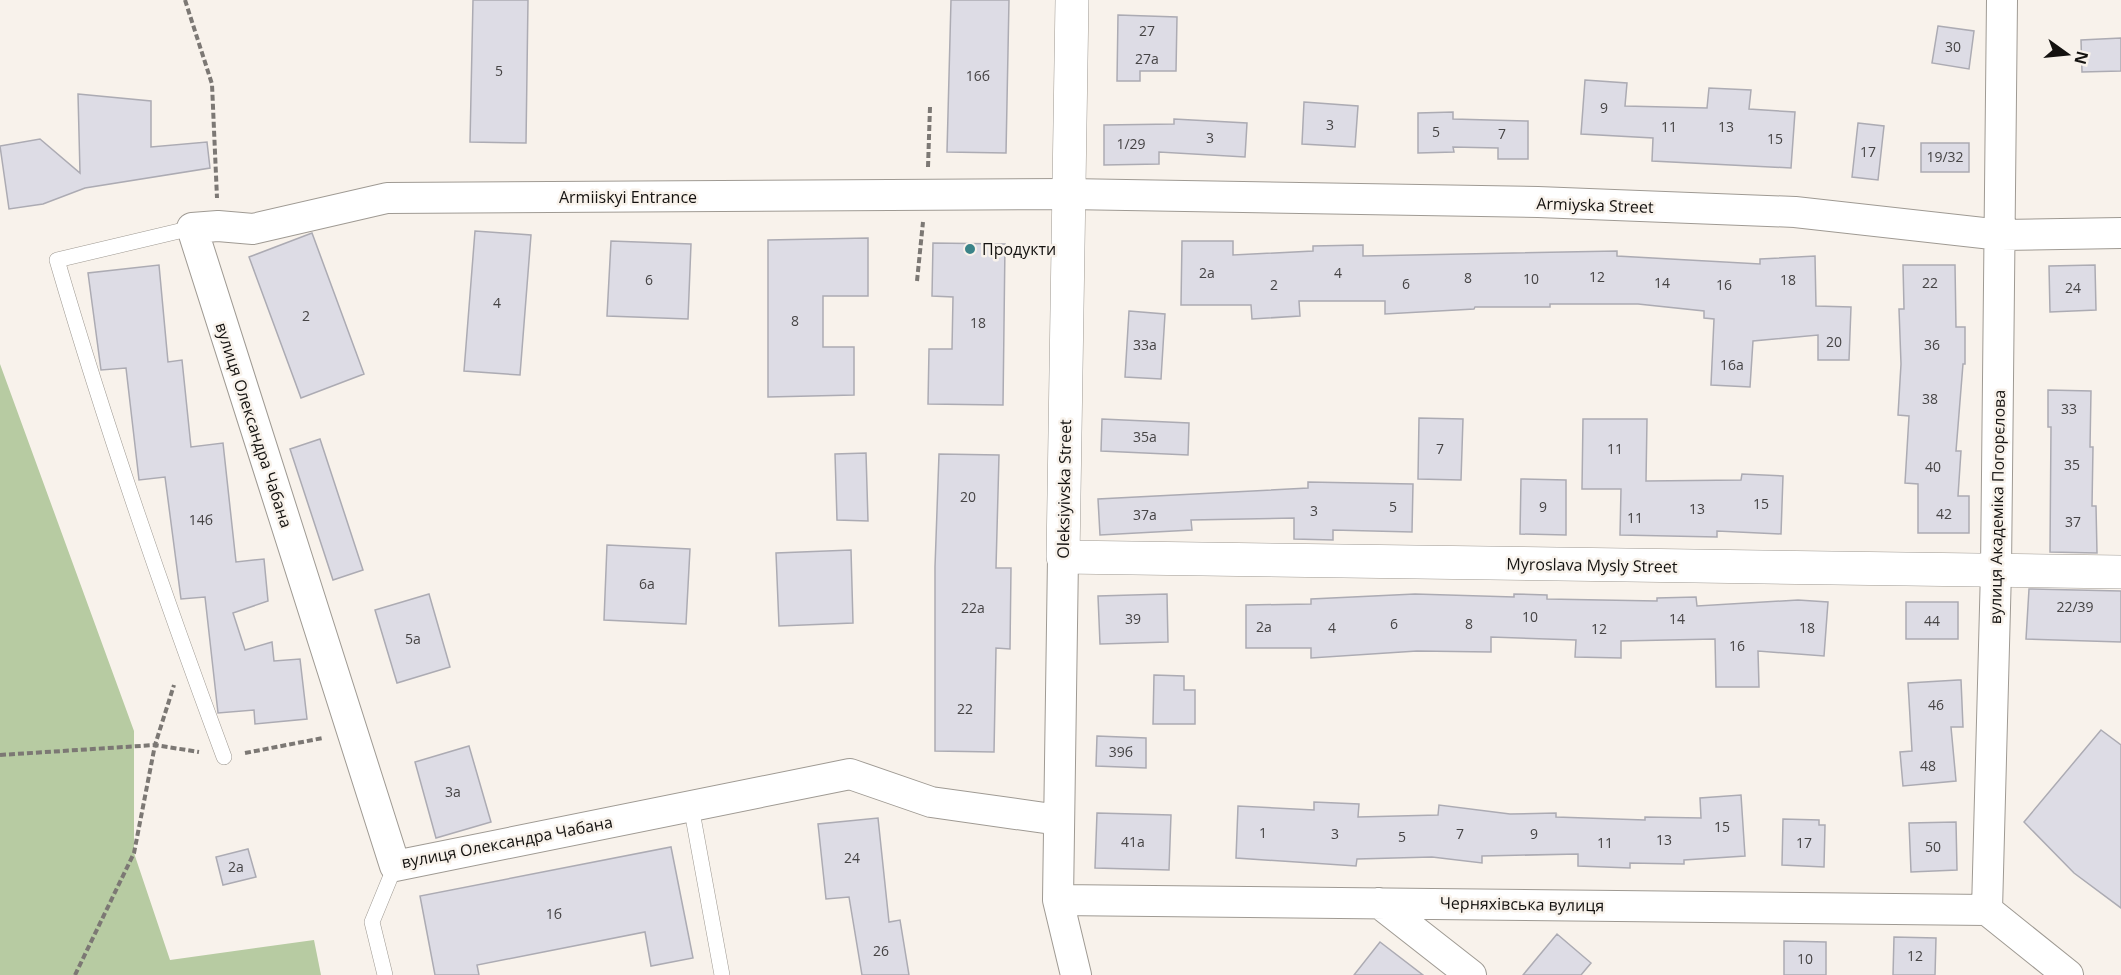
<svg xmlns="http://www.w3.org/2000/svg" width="2121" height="975" font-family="'Open Sans',sans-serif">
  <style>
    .green { fill: #b7cba2 }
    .building { fill: #dddce5; stroke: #acabb3; stroke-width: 1.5 }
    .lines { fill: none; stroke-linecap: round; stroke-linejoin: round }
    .lane-casing { stroke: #9f9a93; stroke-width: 16 }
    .street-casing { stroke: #9f9a93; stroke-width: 32 }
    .secondary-casing { stroke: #9f9a93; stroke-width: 34 }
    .path { stroke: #7c7874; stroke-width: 4; stroke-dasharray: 6 3; stroke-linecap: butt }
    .lane { stroke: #fff; stroke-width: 15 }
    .street { stroke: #fff; stroke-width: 30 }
    .secondary { stroke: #fff; stroke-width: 33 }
    .poi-dot { fill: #3a8388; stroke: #f8f2eb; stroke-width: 2 }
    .labels { text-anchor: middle; stroke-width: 5; stroke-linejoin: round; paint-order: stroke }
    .number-label { font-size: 14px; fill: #464445 }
    .street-label { font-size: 16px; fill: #141210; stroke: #f8f2eb }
    .poi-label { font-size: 16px; fill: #141210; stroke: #f8f2eb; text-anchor: start }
  </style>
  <rect width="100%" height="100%" fill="#f8f2eb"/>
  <!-- green -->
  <path class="green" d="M0,364L134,731V853L170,960L314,940L321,975H0Z"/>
  <!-- building -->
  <path class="building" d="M473,0H528L526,143L470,142Z
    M951,0H1009L1006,153L947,152Z
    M1118,15L1177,17L1176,71H1140V81H1117Z
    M1938,26L1974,31L1969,69L1932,63Z
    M2121,38V71L2082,72L2081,40Z
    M1585,80L1627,83L1625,106L1707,108L1709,88L1751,90L1749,109L1795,112L1791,168L1652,161L1653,138L1581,134Z
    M78,94L151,101V147L207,142L210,168L85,188L43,204L9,209L0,146L40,139L80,173Z
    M1304,102L1358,106L1355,147L1302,144Z
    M1453,112V119L1528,121V159H1498V148L1453,147L1454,152L1418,153V113Z
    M1174,119L1247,123L1245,157L1159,152V164L1104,165V125L1174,124Z
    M1858,123L1884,126L1878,180L1852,177Z
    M1921,143H1969V172H1921Z
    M475,231L531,235L520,375L464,371Z
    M312,233L364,374L301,398L249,257Z
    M868,238V296H823V347H854V395L768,397V240Z
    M611,241L691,244L688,319L607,316Z
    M1182,241H1233V255L1313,251V246L1363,245V256L1617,251V256L1760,264V259L1815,256L1816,306L1851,307L1849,360H1818V335L1753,341L1750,387L1711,385L1714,319L1704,318V311L1638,304H1550V307H1475L1474,309L1385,314V301H1299L1300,316L1252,319L1251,305H1181Z
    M933,243L1005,244L1003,405L928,404L929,349H952L953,297L932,296Z
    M159,265L168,362L182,360L191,447L223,443L236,562L264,559L268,601L233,613L245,650L272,642L274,661L300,659L307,719L255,724L254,710L218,713L205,597L181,599L165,477L139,480L126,368L101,370L88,273Z
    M1903,265H1955L1956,327H1965V364H1963L1956,451H1961L1958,496H1969V533H1918V484L1905,483L1909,416L1898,415L1901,364L1899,309H1904Z
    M2095,265L2096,310L2050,312L2049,266Z
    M1129,311L1165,314L1161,379L1125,377Z
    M2048,390L2091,391L2090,447H2093L2092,506H2096L2097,553L2050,552L2051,427H2048Z
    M1419,418L1463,419L1461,480L1418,479Z
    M1102,419L1189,423L1188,455L1101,451Z
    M1583,419H1647L1646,481L1741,480L1742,474L1783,476L1781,534L1717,531V537L1620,535L1621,489H1582Z
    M320,439L363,570L333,580L290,449Z
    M866,453L868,521L837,520L835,454Z
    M939,454L999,455L996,568H1011L1010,649L996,648L994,752L935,751V567Z
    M1521,479L1566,480V535L1520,534Z
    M1308,482L1413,484L1412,532L1333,530V540L1294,539V518L1191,520L1192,530L1100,535L1098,499L1308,488Z
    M607,545L690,549L686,624L604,620Z
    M851,550L853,623L779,626L776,553Z
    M2029,589L2121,591V642L2026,639Z
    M429,594L450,667L397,683L375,610Z
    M1167,594L1168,642L1100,644L1098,596Z
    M1415,594L1514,597V594L1547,595V599L1657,601V598L1696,597L1697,606L1798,600L1828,602L1824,656L1758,651L1759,687H1716L1715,639L1621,641V658L1575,657L1576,640L1491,637V652L1417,651L1311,658V648H1246V605L1311,604V599Z
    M1906,602H1958V639H1906Z
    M1154,675L1184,676V690H1195V724H1153Z
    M1958,680H1961L1963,727H1951L1956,781L1903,786L1900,752L1912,751L1908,683Z
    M2101,730L2121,745V908L2074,873L2024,822Z
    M1097,736L1146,738V768L1096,766Z
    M469,746L491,822L436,838L415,762Z
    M1741,795L1745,856L1684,860V864L1630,863V868L1578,866V854L1482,856V863L1432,857L1357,859L1356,866L1236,858L1238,806L1314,810V802L1359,804L1358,817L1438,815L1439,805L1510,814L1556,813V817L1645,820V817L1701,818L1700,798Z
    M1097,813L1171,815L1169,870L1095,868Z
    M878,818L889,922L900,920L909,975H862L849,897L826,899L818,824Z
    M1783,819L1819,820V825H1825L1824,867L1782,865Z
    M1956,822L1957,870L1911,872L1909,823Z
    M671,847L693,958L651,966L645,932L477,965L479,975H435L420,896Z
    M248,849L256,877L223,885L216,857Z
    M1557,934L1591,963L1581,975H1523Z
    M1894,937L1936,938L1935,975H1893Z
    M1784,941L1826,942V975H1784Z
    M1380,942L1423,975H1354Z"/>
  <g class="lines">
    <defs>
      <path id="lane" d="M192,228L57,260C106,428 163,593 224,757
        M691,806L722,975
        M385,975L372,922L395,866"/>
      <path id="street" d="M2002,0L1996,570L1987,910L2068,975
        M1063,557L1058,900L1076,975
        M1059,820L931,802L850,774L395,866L192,228L218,226L253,229L387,198L1068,194L1538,202L1795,212L2001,235L2121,233
        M1058,900L1987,910
        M1379,903L1471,975"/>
      <path id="secondary" d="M1072,0L1063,557L2121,572"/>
    </defs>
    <!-- lane casing -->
    <use href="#lane" class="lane-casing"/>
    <!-- street casing -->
    <use href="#street" class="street-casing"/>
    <!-- secondary casing -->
    <use href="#secondary" class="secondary-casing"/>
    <!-- path -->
    <path class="path" d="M185,0L212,84L217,198
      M928,167L930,107
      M917,281L923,222
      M245,753L323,738
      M0,755L155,745L199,752
      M75,975L134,853L155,745L174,685"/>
    <!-- lane -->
    <use href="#lane" class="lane"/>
    <!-- street -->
    <use href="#street" class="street"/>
    <!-- secondary -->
    <use href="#secondary" class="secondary"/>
  </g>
  <!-- markers -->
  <circle class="poi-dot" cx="970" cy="249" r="6"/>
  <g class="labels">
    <!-- number labels -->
    <g class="number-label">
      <text x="1147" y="36">27</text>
      <text x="1953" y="52">30</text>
      <text x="1147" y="64">27а</text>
      <text x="499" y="76">5</text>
      <text x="978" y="81">16б</text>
      <text x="1604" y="113">9</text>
      <text x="1330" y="130">3</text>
      <text x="1669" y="132">11</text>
      <text x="1726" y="132">13</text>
      <text x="1436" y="137">5</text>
      <text x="1502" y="139">7</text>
      <text x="1210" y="143">3</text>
      <text x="1775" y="144">15</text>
      <text x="1131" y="149">1/29</text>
      <text x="1868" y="157">17</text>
      <text x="1945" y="162">19/32</text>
      <text x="1207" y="278">2а</text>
      <text x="1338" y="278">4</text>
      <text x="1597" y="282">12</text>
      <text x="1468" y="283">8</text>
      <text x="1531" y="284">10</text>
      <text x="649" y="285">6</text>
      <text x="1788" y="285">18</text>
      <text x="1662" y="288">14</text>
      <text x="1930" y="288">22</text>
      <text x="1406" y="289">6</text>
      <text x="1274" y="290">2</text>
      <text x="1724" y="290">16</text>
      <text x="2073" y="293">24</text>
      <text x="497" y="308">4</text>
      <text x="306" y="321">2</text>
      <text x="795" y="326">8</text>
      <text x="978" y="328">18</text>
      <text x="1834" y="347">20</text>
      <text x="1145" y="350">33а</text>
      <text x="1932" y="350">36</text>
      <text x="1732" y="370">16а</text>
      <text x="1930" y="404">38</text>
      <text x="2069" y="414">33</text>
      <text x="1145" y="442">35а</text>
      <text x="1440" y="454">7</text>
      <text x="1615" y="454">11</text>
      <text x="2072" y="470">35</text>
      <text x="1933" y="472">40</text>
      <text x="968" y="502">20</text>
      <text x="1761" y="509">15</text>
      <text x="1393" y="512">5</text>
      <text x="1543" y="512">9</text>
      <text x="1697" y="514">13</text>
      <text x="1314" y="516">3</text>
      <text x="1944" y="519">42</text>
      <text x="1145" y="520">37а</text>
      <text x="1635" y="523">11</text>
      <text x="201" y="525">14б</text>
      <text x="2073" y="527">37</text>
      <text x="647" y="589">6а</text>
      <text x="2075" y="612">22/39</text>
      <text x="973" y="613">22а</text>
      <text x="1530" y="622">10</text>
      <text x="1133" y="624">39</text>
      <text x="1677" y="624">14</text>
      <text x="1932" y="626">44</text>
      <text x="1394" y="629">6</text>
      <text x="1469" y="629">8</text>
      <text x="1264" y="632">2а</text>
      <text x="1332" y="633">4</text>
      <text x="1807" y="633">18</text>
      <text x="1599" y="634">12</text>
      <text x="413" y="644">5а</text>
      <text x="1737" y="651">16</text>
      <text x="1936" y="710">46</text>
      <text x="965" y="714">22</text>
      <text x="1121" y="757">39б</text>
      <text x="1928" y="771">48</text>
      <text x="453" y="797">3а</text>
      <text x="1722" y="832">15</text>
      <text x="1263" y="838">1</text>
      <text x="1335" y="839">3</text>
      <text x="1460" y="839">7</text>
      <text x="1534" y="839">9</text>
      <text x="1402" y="842">5</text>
      <text x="1664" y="845">13</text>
      <text x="1133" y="847">41а</text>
      <text x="1605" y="848">11</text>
      <text x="1804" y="848">17</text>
      <text x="1933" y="852">50</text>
      <text x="852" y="863">24</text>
      <text x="236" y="872">2а</text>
      <text x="554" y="919">1б</text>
      <text x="881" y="956">26</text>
      <text x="1915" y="961">12</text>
      <text x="1805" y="964">10</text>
    </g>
    <!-- street labels -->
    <g class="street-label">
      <text x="628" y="203">Armiiskyi Entrance</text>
      <text transform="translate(1595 205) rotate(2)" y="6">Armiyska Street</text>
      <text transform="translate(254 425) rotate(72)" y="6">вулиця Олександра Чабана</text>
      <text transform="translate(1064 489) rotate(-89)" y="6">Oleksiyivska Street</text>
      <text transform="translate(1997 507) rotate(-89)" y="6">вулиця Академіка Погорєлова</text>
      <text transform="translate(1592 565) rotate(1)" y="6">Myroslava Mysly Street</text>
      <text transform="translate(507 842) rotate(-11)" y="6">вулиця Олександра Чабана</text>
      <text transform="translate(1522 904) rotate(1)" y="6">Черняхівська вулиця</text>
    </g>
    <!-- poi labels -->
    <g class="poi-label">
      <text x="982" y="255">Продукти</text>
    </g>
  </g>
  <!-- north arrow -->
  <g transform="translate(2067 54) rotate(105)" stroke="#f8f2eb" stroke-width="4.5" paint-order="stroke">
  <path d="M0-4.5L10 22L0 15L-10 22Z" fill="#141210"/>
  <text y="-9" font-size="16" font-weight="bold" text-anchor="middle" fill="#141210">N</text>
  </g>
</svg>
